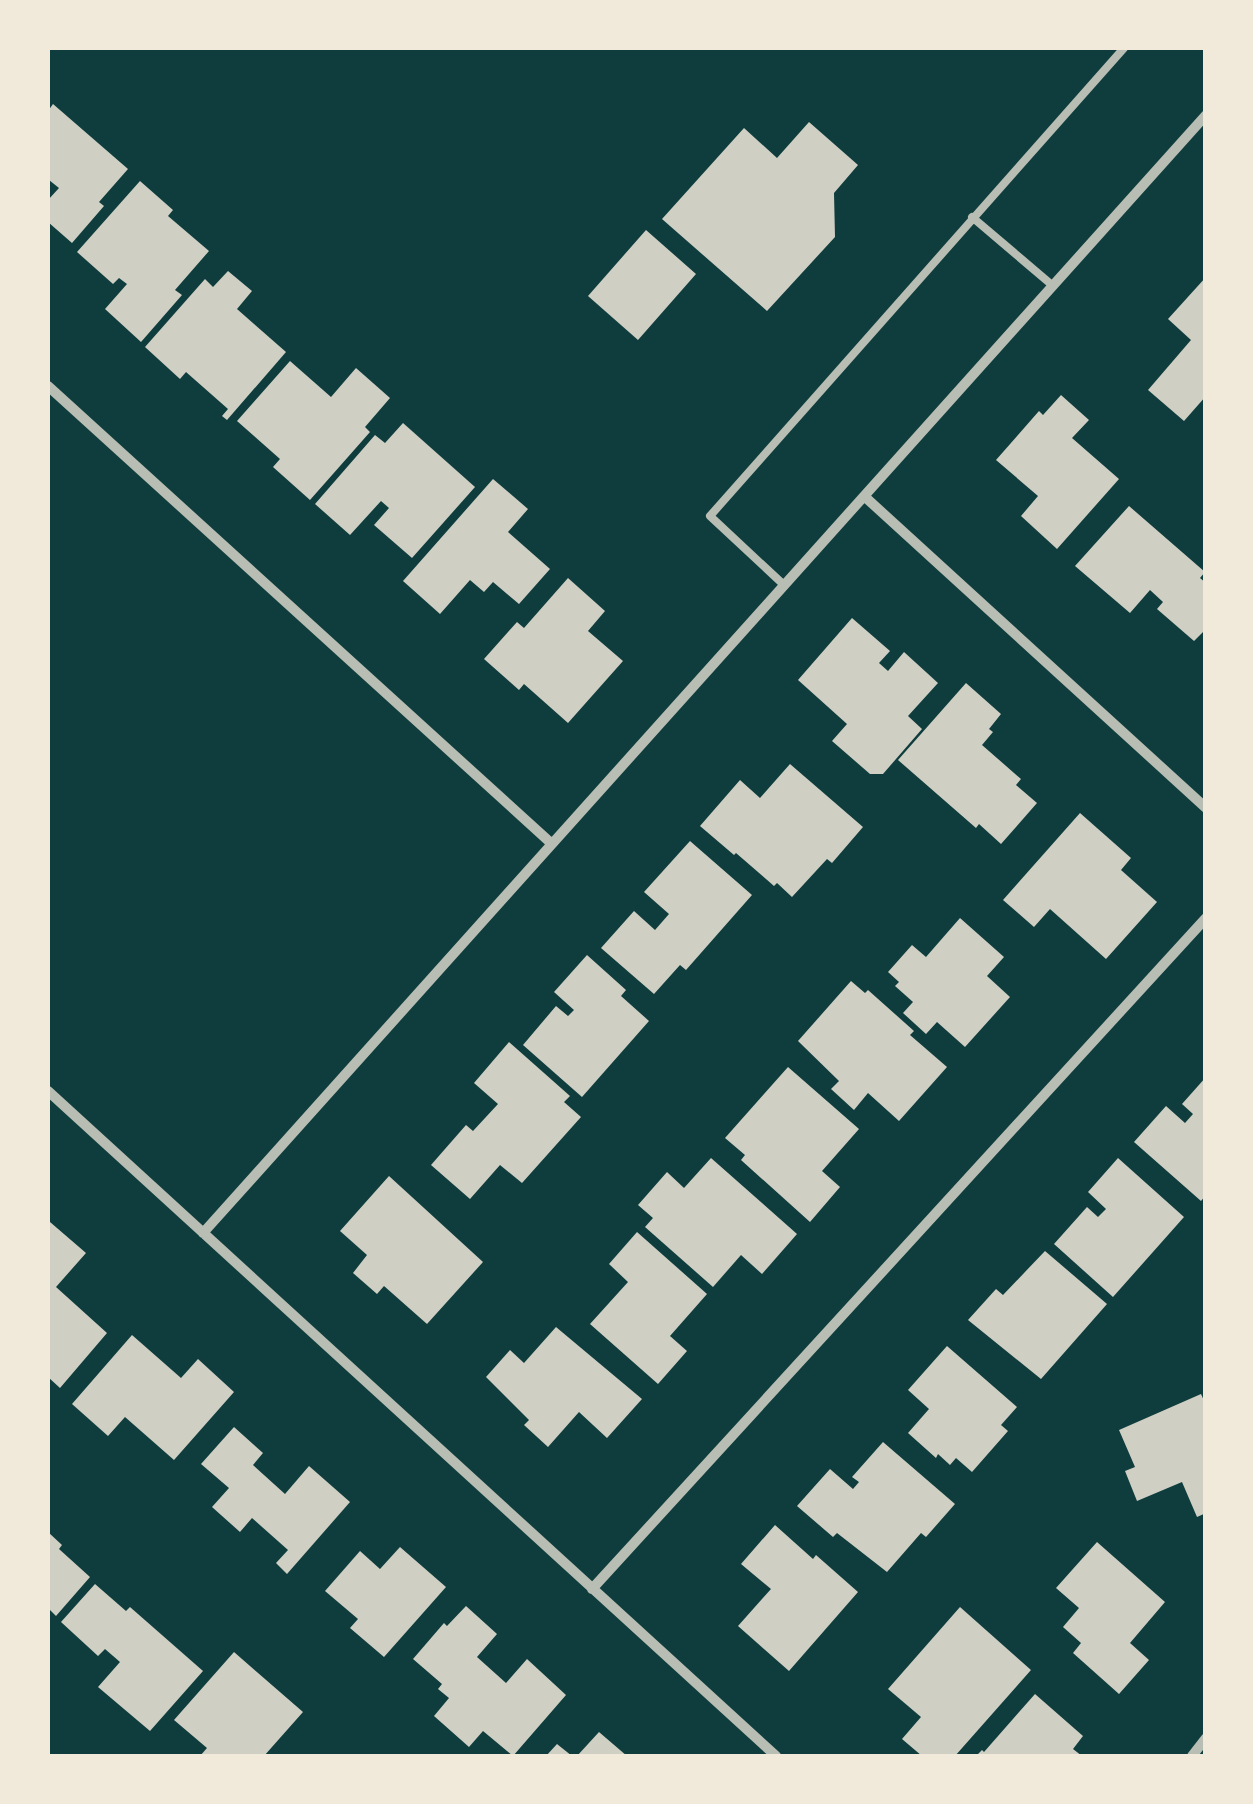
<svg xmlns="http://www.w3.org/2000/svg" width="1253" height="1804" font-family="'Crimson Pro',serif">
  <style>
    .building { fill: #cfcfc3 }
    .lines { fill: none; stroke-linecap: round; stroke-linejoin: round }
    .service { stroke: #b8beb3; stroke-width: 8 }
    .minor { stroke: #b8beb3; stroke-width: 10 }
  </style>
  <rect width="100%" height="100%" fill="#0f3d3e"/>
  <!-- building -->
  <path class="building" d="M53,104L128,169L99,202L104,206L72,243L48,222V200L59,188L49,180L48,182V111Z
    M809,122L858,165L834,193L835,237L767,311L662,219L744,128L777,158Z
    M140,181L173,210L168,216L209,251L175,290L182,295L141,342L105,309L127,284L119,278L113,284L77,252Z
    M646,230L696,274L638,340L588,296Z
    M228,271L252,291L237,309L286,352L227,420L222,416L228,409L186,372L180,379L145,347L205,279L213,287Z
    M1206,277V396L1184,421L1148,390L1191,340L1168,319Z
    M290,361L331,397L356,368L390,398L365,427L370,432L310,500L273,467L280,459L237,421Z
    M1061,395L1089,420L1072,438L1119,479L1057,549L1021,516L1038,496L996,460L1039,411L1043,415Z
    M403,423L475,487L412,558L374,525L389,508L381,501L350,535L315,504L375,435L385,443Z
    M493,479L528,509L508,532L550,569L519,604L493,582L484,592L470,580L440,614L403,581Z
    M1129,506L1205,572L1200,578L1206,583V629L1194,641L1157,609L1163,602L1150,590L1130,613L1075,566Z
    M568,578L605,611L588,631L623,661L568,723L524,684L519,690L484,659L517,622L524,628Z
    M852,618L890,651L879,663L888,671L904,652L938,683L908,716L922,729L883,774H870L832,741L847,724L798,680Z
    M966,683L1001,714L989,729L993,732L982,745L1021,779L1016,785L1037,803L1001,844L979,824L976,828L898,760Z
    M790,764L863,827L832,863L827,859L792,897L777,883L774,886L736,853L734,855L700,826L740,780L760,798Z
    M1080,813L1131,858L1121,870L1157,902L1106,959L1050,909L1034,927L1003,900Z
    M690,841L752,895L686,970L680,965L654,994L601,948L634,911L655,930L669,914L644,892Z
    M960,918L1004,957L987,976L1010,997L965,1047L937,1022L926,1034L903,1013L913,1002L895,986L899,982L888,972L912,945L926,957Z
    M587,955L626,990L621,996L649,1021L582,1097L523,1045L556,1006L568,1016L574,1010L554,992Z
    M851,981L865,993L868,990L914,1031L910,1035L947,1067L899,1121L868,1093L854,1110L831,1089L839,1081L798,1041Z
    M509,1042L570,1096L564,1102L581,1117L522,1183L500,1165L470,1199L431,1165L466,1125L473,1131L498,1104L474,1083Z
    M788,1067L859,1129L822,1171L840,1187L810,1222L741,1160L745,1155L725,1138Z
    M1206,1077V1195L1201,1201L1134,1142L1166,1106L1185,1123L1193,1114L1182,1104Z
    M711,1158L797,1234L762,1274L741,1255L713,1287L645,1227L653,1218L638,1205L667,1172L684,1188Z
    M1118,1158L1184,1217L1113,1297L1054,1244L1087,1207L1098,1217L1106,1209L1088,1192Z
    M389,1176L483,1262L427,1324L384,1286L377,1294L353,1273L367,1255L340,1231Z
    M50,1222L86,1253L56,1287L107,1333L60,1388L48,1377V1225Z
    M637,1232L707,1294L670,1336L687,1351L658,1384L590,1324L628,1282L609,1264Z
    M1045,1251L1107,1304L1041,1379L968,1320L996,1289L1003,1295Z
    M556,1327L642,1399L607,1438L579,1412L548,1447L524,1425L529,1420L486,1377L510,1350L524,1363Z
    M132,1335L181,1378L198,1359L234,1392L174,1460L125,1417L108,1436L72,1404Z
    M947,1346L1017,1407L1001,1425L1008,1431L972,1472L956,1458L950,1465L938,1454L936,1458L908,1433L929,1409L908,1390Z
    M1201,1394L1206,1405V1513L1197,1517L1182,1482L1137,1501L1125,1471L1135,1467L1119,1430Z
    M234,1427L263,1453L253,1465L285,1494L309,1466L350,1502L287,1574L276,1563L288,1550L252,1518L240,1532L212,1507L229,1488L201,1464Z
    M883,1442L955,1504L926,1537L921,1533L887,1572L837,1533L833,1537L797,1506L830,1469L853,1489L859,1482L852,1477Z
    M775,1525L813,1559L816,1555L858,1592L789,1671L738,1626L771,1589L741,1564Z
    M48,1532L62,1545L59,1549L90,1577L56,1616L48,1608Z
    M1097,1542L1165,1602L1130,1643L1149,1660L1119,1694L1073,1653L1081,1643L1063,1627L1079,1608L1056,1588Z
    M400,1547L446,1587L384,1657L350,1628L358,1619L325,1591L360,1551L380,1569Z
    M95,1584L126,1611L130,1607L203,1671L150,1731L98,1687L120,1662L105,1649L98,1656L61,1622Z
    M466,1606L497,1634L477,1657L506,1683L527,1659L566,1695L513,1756L483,1731L469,1747L434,1716L449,1698L438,1689L442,1684L413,1659L444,1623L447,1626Z
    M960,1607L1031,1670L955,1756H922L902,1739L921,1717L888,1689Z
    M234,1652L303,1712L264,1756H200L207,1748L174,1720Z
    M1035,1694L1083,1736L1073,1749L1082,1756H976L982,1750L984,1752Z
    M599,1732L627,1756H577Z
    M557,1744L572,1756H546Z"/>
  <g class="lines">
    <!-- service -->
    <path class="service" d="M972,217L1052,285
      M784,585L710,516L1124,48"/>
    <!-- minor -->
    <path class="minor" d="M48,386L552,844
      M864,496L1206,808
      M48,1091L776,1756
      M203,1233L1206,115
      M592,1589L1206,918
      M1192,1756L1206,1738"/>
  </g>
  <!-- border -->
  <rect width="1253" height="1804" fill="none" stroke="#f1e9da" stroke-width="100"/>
</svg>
